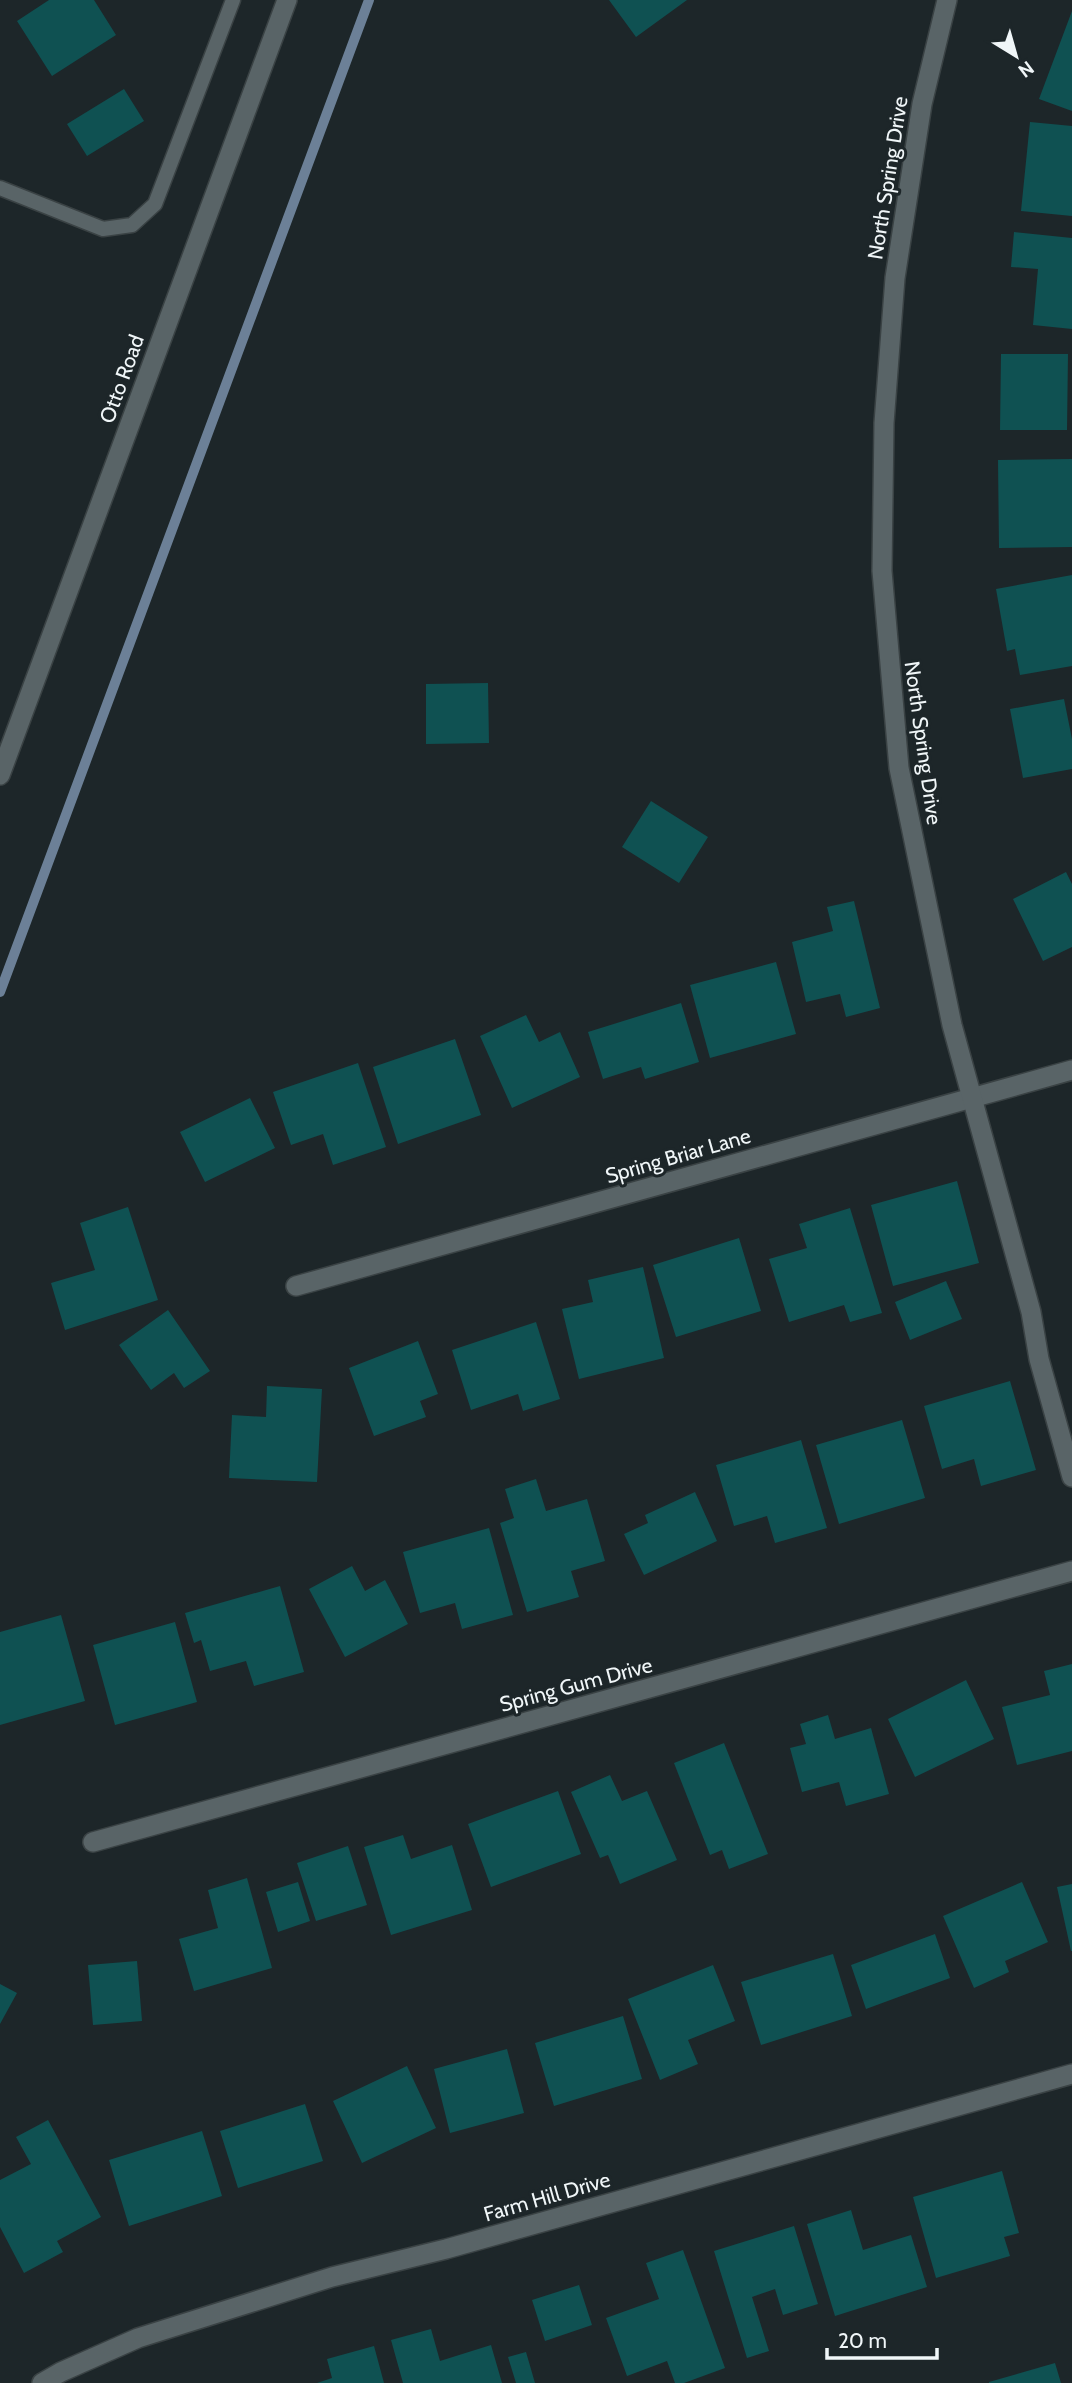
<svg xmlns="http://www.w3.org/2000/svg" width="1072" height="2383" font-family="Cabin,sans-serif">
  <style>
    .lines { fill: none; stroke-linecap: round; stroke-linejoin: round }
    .stream { stroke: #6c8097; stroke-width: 10 }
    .building { fill: #0f5152 }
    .service-casing { stroke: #3a4244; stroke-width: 17 }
    .minor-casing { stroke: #3a4244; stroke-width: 22 }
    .tertiary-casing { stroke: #3a4244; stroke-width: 22 }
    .service { stroke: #596467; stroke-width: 14 }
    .minor { stroke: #596467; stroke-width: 19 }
    .tertiary { stroke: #596467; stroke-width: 19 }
    .labels { text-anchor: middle; stroke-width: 6; stroke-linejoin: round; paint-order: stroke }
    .street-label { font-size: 21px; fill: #f0f6f8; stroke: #1d2629 }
  </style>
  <rect width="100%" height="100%" fill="#1d2629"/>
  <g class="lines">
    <!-- stream -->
    <path class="stream" d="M0,992L369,0"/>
  </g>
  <!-- building -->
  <path class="building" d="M49,0H94L116,35L52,76L17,21Z
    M609,0H687L636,37Z
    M1072,11V111L1039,99Z
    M124,89L144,121L87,156L67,124Z
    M1030,122L1072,126V216L1021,211Z
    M1014,232L1072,238V329L1033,325L1038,269L1011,267Z
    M1001,354H1068L1067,430H1000Z
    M1072,459V547L999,548L998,460Z
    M1072,575V666L1020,675L1015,649L1007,651L996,589Z
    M488,683L489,743L426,744V684Z
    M1064,699L1072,739V769L1023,778L1010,709Z
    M651,801L708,837L679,883L622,847Z
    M1066,872L1072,884V947L1043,961L1013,899Z
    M854,901L880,1008L846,1017L840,994L806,1002L792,942L833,931L827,907Z
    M776,962L796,1034L710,1058L690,985Z
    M681,1003L699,1062L645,1079L641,1067L603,1079L588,1032Z
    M526,1015L539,1042L560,1032L580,1077L512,1108L480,1036Z
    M455,1039L481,1115L398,1144L373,1067Z
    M358,1063L386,1147L333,1165L323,1134L291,1145L273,1092Z
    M250,1098L275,1148L205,1182L180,1132Z
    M957,1181L979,1263L893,1286L871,1205Z
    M128,1207L158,1300L65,1330L51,1283L95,1270L80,1223Z
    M850,1208L882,1313L850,1322L844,1305L789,1322L769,1259L807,1248L799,1224Z
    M739,1238L761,1311L676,1337L653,1265Z
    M643,1267L664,1358L579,1379L562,1309L593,1302L588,1280Z
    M946,1281L962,1319L910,1340L895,1302Z
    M168,1310L210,1371L184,1388L174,1373L151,1390L119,1345Z
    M536,1322L560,1399L523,1411L518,1394L471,1410L452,1350Z
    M418,1341L438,1394L420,1401L426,1417L374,1436L349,1368Z
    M1010,1381L1036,1470L981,1486L974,1459L942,1469L924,1406Z
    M267,1386L322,1389L317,1482L229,1478L232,1415L266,1417Z
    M902,1420L925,1498L839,1524L816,1445Z
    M801,1440L827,1528L775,1543L767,1516L734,1526L716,1465Z
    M536,1479L546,1511L587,1499L605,1561L571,1571L579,1597L527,1612L500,1523L514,1518L505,1489Z
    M695,1492L717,1541L644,1575L624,1534L648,1523L645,1515Z
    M489,1528L513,1615L462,1629L455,1603L420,1613L403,1552Z
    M352,1566L365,1591L385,1580L408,1624L345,1657L309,1589Z
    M280,1586L304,1672L254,1686L246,1661L210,1671L201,1640L194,1643L185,1613Z
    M61,1615L85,1701L0,1725V1632Z
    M175,1622L197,1702L115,1725L93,1645Z
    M1072,1664V1751L1017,1765L1002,1707L1050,1695L1044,1671Z
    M966,1680L994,1739L915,1777L888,1719Z
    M828,1715L835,1739L871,1728L889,1794L846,1806L839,1782L802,1792L790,1748L806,1744L800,1724Z
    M724,1743L768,1854L729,1869L722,1850L710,1855L674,1763Z
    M610,1775L622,1801L647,1791L677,1860L620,1884L608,1855L600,1858L571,1792Z
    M558,1791L581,1854L491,1887L468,1824Z
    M403,1835L411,1859L452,1845L472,1910L391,1935L364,1847Z
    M348,1846L367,1905L316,1921L297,1863Z
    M247,1878L272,1968L194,1991L179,1939L218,1928L208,1890Z
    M298,1882L310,1921L278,1932L266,1892Z
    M1022,1882L1048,1942L1005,1961L1009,1972L974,1988L943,1916Z
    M1072,1884V1951H1071L1057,1887Z
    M935,1934L950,1978L866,2009L851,1965Z
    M833,1954L852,2016L761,2045L741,1982Z
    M137,1961L142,2021L93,2025L88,1965Z
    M713,1965L735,2021L688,2040L698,2064L660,2080L628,1999Z
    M0,1984L17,1993L0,2024Z
    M623,2016L642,2079L554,2106L535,2043Z
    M507,2049L524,2113L450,2133L434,2069Z
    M407,2066L436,2128L362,2163L333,2101Z
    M305,2104L323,2161L238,2188L220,2131Z
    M48,2120L101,2217L57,2241L63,2252L24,2273L0,2227V2180L31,2164L16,2137Z
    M202,2131L222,2196L129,2226L109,2160Z
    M1002,2171L1019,2233L1004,2237L1010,2256L936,2278L913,2197Z
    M851,2210L863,2250L911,2235L927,2287L835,2316L807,2224Z
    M794,2226L818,2304L783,2315L775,2289L752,2297L769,2351L747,2358L714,2251Z
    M683,2250L725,2368L684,2383H675L667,2361L627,2376L606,2318L659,2299L646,2263Z
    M579,2285L592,2325L545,2341L532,2300Z
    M431,2329L440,2361L491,2345L502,2383H403L391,2340Z
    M374,2346L384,2383H317L332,2378L327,2359Z
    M526,2352L535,2383H516L508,2357Z
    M1055,2363L1061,2383H989V2382Z"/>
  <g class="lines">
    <defs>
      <path id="service" d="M0,188L103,229L132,225L155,204L233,0"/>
      <path id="minor" d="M0,775L287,0
        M296,1286L1072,1070
        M93,1842L1072,1571
        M42,2383L61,2372L138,2338L332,2277L446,2249L1072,2074"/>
      <path id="tertiary" d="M947,0L922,104L895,278L884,423L882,571L899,768L952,1025L1031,1312L1039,1359L1072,1477"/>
    </defs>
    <!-- service casing -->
    <use href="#service" class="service-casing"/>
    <!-- minor casing -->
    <use href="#minor" class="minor-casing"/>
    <!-- tertiary casing -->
    <use href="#tertiary" class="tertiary-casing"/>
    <!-- service -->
    <use href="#service" class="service"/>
    <!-- minor -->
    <use href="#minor" class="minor"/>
    <!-- tertiary -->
    <use href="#tertiary" class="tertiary"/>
  </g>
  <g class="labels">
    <!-- street labels -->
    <g class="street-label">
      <text transform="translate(888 178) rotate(-81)" y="7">North Spring Drive</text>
      <text transform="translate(122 379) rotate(-70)" y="7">Otto Road</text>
      <text transform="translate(923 743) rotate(82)" y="7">North Spring Drive</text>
      <text transform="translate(678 1156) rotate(-16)" y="7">Spring Briar Lane</text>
      <text transform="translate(576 1685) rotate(-15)" y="7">Spring Gum Drive</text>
      <text transform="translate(547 2197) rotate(-16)" y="7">Farm Hill Drive</text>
    </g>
  </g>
  <!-- north arrow -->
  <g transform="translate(1016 56) rotate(143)" stroke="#1d2629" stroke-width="5" paint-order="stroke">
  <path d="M0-5L12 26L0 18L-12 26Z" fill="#f0f6f8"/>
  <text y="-10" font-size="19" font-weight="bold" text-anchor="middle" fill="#f0f6f8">N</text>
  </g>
  <!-- scale -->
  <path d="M827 2348v10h110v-10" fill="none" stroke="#f0f6f8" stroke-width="3.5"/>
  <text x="838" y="2348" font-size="21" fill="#f0f6f8" stroke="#1d2629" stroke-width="5" paint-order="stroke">20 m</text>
</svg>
